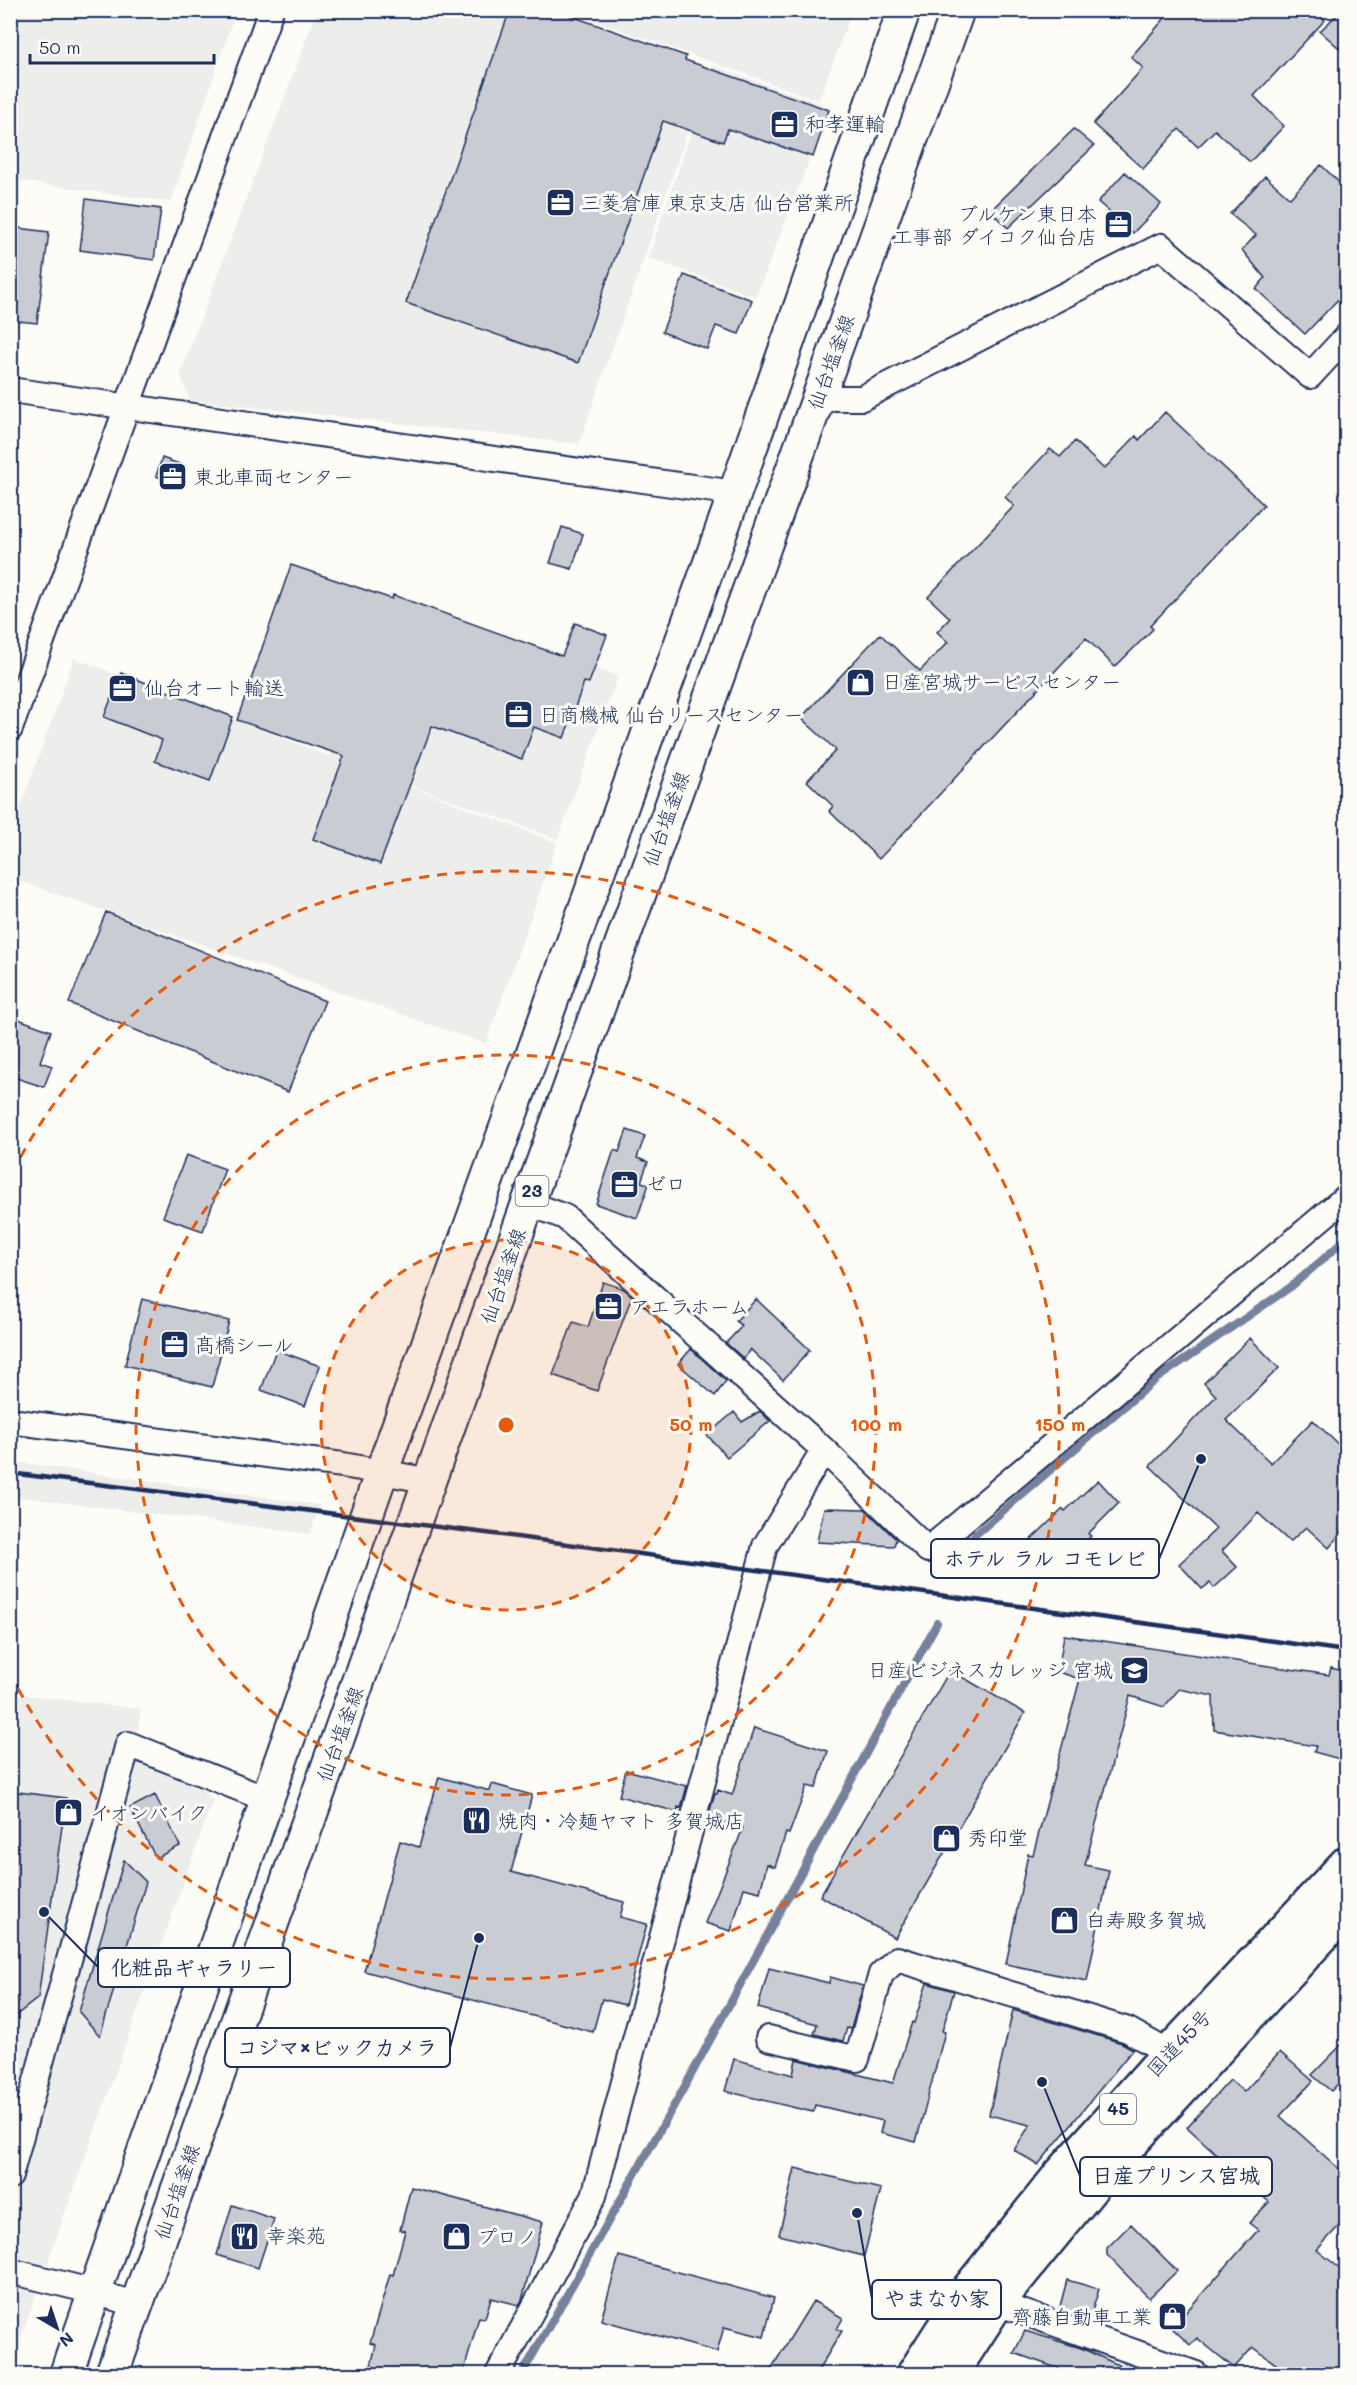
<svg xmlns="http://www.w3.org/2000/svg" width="1357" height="2385" font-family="Mali,'Klee One',sans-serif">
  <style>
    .built { fill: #edeeec }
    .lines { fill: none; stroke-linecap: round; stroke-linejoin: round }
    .stream { stroke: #76819c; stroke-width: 8 }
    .building { fill: #c9ccd3; stroke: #1b2f5e; stroke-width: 1.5 }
    .minor-casing { stroke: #1b2f5e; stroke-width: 28 }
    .major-casing { stroke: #1b2f5e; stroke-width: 36 }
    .highway-casing { stroke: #1b2f5e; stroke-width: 38 }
    .minor { stroke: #fdfcf7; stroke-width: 24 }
    .major { stroke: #fdfcf7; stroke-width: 32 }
    .highway { stroke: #fdfcf7; stroke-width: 33 }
    .rail { stroke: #1b2f5e; stroke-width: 4.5 }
    .ring { fill: none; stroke: #e8590c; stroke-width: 3; stroke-dasharray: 10 8 }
    .labels { text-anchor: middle; stroke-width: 6; stroke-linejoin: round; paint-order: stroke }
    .shield { fill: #fdfcf7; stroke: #5f6c8c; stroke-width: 1.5 }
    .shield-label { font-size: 18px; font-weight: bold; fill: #1b2f5e }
    .poi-label { font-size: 20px; fill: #1b2f5e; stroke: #fdfcf7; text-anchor: start }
    .street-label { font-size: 20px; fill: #1b2f5e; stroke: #fdfcf7 }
    .centre { fill: #e8590c; stroke: #fdfcf7; stroke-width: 3 }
    .ring-label { font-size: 18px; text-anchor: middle; font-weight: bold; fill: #e8590c; stroke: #fdfcf7; stroke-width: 6; stroke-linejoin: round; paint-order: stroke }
    .leader { fill: none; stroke: #1b2f5e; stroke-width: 2 }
    .callout-dot { fill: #1b2f5e; stroke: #fdfcf7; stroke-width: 2 }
    .callout { fill: #fdfcf7; stroke: #1b2f5e; stroke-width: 2 }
    .callout-label { font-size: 21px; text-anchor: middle; font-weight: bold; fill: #1b2f5e }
  </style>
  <rect width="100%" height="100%" fill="#fdfcf7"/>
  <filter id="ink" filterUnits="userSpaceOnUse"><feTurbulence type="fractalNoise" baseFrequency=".0167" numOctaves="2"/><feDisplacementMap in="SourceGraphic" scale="12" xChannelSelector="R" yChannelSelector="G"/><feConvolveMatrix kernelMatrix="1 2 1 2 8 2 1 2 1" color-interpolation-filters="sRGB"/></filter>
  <g filter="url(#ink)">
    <!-- built -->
    <path class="built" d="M11,10L236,11L171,202L11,180Z
      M317,11H553L710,68L579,444L190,400L180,374Z
      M567,11H852L819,100Z
      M714,66L830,107L756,297L648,258Z
      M390,593L618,676L558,839L363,768L557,843L486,1044L11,878L10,836L74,658L329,756Z
      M11,1461L320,1505V1506L310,1534L11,1496Z
      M11,1693L141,1709L137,1733L213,1800L11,2365Z"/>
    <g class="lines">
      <!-- stream -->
      <path class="stream" d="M946,1560L1155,1380L1292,1286L1346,1239
        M522,2374L690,2077L937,1623"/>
    </g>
    <!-- building -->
    <path class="building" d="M510,10H554L686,56L685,60L829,110L813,157L728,129L723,142L663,121L578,363L406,303Z
      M1172,10H1314L1325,20L1254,96L1284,126L1250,162L1215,130L1198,147L1179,129L1143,169L1093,124L1143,68L1131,57Z
      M1342,10H1347V55L1320,31Z
      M1074,129L1094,146L1008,228L990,211Z
      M1321,165L1347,190V290L1305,334L1256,289L1265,278L1242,250L1256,235L1230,214L1265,176L1290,198Z
      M1125,172L1161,204L1133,233L1098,202Z
      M86,199L161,209L154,260L80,250Z
      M10,227L49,232L37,323L10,320Z
      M684,275L752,300L739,334L716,326L707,349L662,332Z
      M1165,412L1264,505L1150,626L1153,629L1115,667L1086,638L879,859L829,811L833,806L807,781L836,750L801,718L880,634L920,671L948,642L937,632L950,618L928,597L1014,506L1005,497L1050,449L1060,457L1075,441L1104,469L1136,436L1139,440Z
      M162,458L185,466L178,484L156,476Z
      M562,527L583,534L572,569L550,563Z
      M291,565L392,599L393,595L562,656L575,623L607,635L589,683L584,682L564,738L534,727L522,759L432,726L380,864L313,839L344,756L237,720Z
      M121,673L233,717L210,781L155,761L162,740L104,717Z
      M106,912L325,1001L288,1092L69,1003Z
      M10,1016L51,1031L40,1062L52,1066L44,1087L10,1076Z
      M627,1130L645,1136L637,1158L648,1162L641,1182L649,1184L637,1218L596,1204L614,1150L619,1152Z
      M186,1155L225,1169L203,1231L163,1217Z
      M603,1282L624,1289L632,1296L597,1391L553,1375L573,1322L588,1327Z
      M142,1299L229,1321L212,1387L125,1365Z
      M756,1299L810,1350L783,1380L750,1349L744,1359L726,1343L742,1326L736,1321Z
      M1250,1338L1279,1368L1226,1420L1271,1463L1313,1420L1347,1453V1525L1329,1548L1306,1527L1290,1542L1258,1513L1222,1551L1237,1567L1214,1588L1210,1583L1202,1589L1179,1564L1216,1529L1150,1466L1216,1396L1204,1383Z
      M691,1349L726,1381L715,1396L678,1364Z
      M276,1350L320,1366L305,1406L261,1390Z
      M760,1411L770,1421L727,1457L707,1435L734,1412L742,1422Z
      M1098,1480L1119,1503L1088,1534L1091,1536L1079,1548L1091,1559L1073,1579L1066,1573L1006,1568L1005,1547L1024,1546L1063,1509L1065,1511Z
      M824,1508L865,1509L896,1539L894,1546L817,1542Z
      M1064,1635L1329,1675L1331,1668L1347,1672V1761L1314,1752L1316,1746L1214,1730L1213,1696L1179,1689L1164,1707L1130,1696L1085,1865L1109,1870L1087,1981L1006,1964L1028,1854L1033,1855L1080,1679L1058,1672Z
      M950,1670L1025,1713L895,1938L820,1896Z
      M754,1728L828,1751L816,1788L807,1786L789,1834L786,1833L775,1867L767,1864L760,1892L744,1888L731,1931L705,1923L743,1828L708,1817L715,1793L717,1794L718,1790L732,1795Z
      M626,1770L687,1786L681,1808L678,1807L677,1812L619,1796Z
      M439,1777L490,1791L492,1784L532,1795L511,1872L624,1902L620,1917L647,1924L625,2005L602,1999L593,2032L364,1971L400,1841L419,1847Z
      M10,1791L66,1798L38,1998L10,2020Z
      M155,1795L180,1846L156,1858L130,1808Z
      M124,1860L146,1882L100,2036L79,2012Z
      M769,1968L829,1983L830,1977L863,1986L851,2029L847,2028L843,2041L814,2034L817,2024L758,2008Z
      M927,1983L954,1991L942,2031L945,2032L916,2142L880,2133L883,2121L815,2105L813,2112L725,2091L734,2059L793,2075L796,2059L893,2083L912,2022L914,2023Z
      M1013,2010L1122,2043L1133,2049L1038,2165L1014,2150L1030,2125L989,2115Z
      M1347,2039V2075L1331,2091L1312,2075Z
      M1280,2052L1313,2081L1280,2116L1347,2176V2217L1317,2250L1347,2274V2374H1289L1253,2347L1234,2368L1197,2338L1190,2345L1172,2328L1258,2230L1249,2223L1269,2202L1187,2127L1230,2080L1244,2092Z
      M795,2168L881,2189L864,2256L779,2235Z
      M411,2187L543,2222L522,2300L519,2305L491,2298L485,2318L479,2317L463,2374H369L376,2345L370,2343L390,2274L393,2275L405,2231L400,2230Z
      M232,2205L274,2219L258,2268L217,2255Z
      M1131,2224L1177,2271L1149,2298L1107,2255V2248Z
      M619,2256L774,2298L764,2337L724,2327L717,2352L601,2320Z
      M1067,2280L1099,2289L1089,2321L1059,2310Z
      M813,2301L843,2318L837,2329L842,2331L816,2374H768Z
      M1025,2331L1081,2348L1138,2374H1074L1014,2353Z"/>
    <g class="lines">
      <defs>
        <path id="minor" d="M10,390L735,493
          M818,398H862L1161,246L1310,376L1346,337
          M10,729L271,10
          M528,1203L565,1217L824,1450L928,1550L1346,1197
          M10,1421L343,1465L431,1481
          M768,2038L857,2059L881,1974L897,1959L1128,2030L1169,2053
          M10,2176L128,1744L266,1799
          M10,2271L95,2292L137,2305
          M997,2303L1196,2374
          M498,2374L594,2196L765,1546L824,1450"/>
        <path id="major" d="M66,2374L382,1471L735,493L904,10
          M112,2374L528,1203L958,10"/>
        <path id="highway" d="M914,2374L968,2290L1060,2175L1169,2053L1346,1864
          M951,2374L997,2303L1106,2170L1346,1910"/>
      </defs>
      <!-- minor casing -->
      <use href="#minor" class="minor-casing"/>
      <!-- major casing -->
      <use href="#major" class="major-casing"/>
      <!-- highway casing -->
      <use href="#highway" class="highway-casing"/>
      <!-- minor -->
      <use href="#minor" class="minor"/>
      <!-- major -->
      <use href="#major" class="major"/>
      <!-- highway -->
      <use href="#highway" class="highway"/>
      <!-- rail -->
      <path class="rail" d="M10,1473L510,1536L1346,1651"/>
    </g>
  </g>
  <!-- distance rings -->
  <circle cx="506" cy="1425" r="185" fill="#e8590c" fill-opacity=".12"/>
  <g class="ring">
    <circle cx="506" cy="1425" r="185"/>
    <circle cx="506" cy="1425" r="370"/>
    <path d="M12 1173A554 554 0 1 1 12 1677"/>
  </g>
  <!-- icons -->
  <defs>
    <symbol id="office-square" viewBox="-11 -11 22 22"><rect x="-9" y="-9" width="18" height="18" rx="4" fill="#1b2f5e" stroke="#fdfcf7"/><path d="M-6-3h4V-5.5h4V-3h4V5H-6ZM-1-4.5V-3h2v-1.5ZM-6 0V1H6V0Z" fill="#fff"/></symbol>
    <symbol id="shop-square" viewBox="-11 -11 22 22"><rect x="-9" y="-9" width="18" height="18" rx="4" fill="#1b2f5e" stroke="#fdfcf7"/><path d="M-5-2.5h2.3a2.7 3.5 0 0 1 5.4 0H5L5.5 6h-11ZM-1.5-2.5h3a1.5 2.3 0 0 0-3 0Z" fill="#fff"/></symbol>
    <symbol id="school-square" viewBox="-11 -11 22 22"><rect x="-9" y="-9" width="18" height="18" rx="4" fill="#1b2f5e" stroke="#fdfcf7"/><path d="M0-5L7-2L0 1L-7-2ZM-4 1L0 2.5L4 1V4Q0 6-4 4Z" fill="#fff"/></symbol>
    <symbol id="restaurant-square" viewBox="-11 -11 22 22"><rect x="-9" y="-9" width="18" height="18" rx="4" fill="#1b2f5e" stroke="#fdfcf7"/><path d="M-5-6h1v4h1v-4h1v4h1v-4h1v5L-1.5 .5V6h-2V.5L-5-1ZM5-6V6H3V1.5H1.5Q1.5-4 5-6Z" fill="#fff"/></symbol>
  </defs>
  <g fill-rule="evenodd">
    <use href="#office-square" x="768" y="108" width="33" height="33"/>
    <use href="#office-square" x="544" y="186" width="33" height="33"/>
    <use href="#office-square" x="1102" y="208" width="33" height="33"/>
    <use href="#office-square" x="156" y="460" width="33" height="33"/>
    <use href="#shop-square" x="844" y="666" width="33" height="33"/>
    <use href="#office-square" x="106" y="672" width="33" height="33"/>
    <use href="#office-square" x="502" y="698" width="33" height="33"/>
    <use href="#office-square" x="608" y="1168" width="33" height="33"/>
    <use href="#office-square" x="592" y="1290" width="33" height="33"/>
    <use href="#office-square" x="158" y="1328" width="33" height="33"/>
    <use href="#school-square" x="1118" y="1654" width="33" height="33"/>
    <use href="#shop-square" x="52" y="1796" width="33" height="33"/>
    <use href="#restaurant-square" x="460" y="1804" width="33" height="33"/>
    <use href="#shop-square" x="930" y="1822" width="33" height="33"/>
    <use href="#shop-square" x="1048" y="1904" width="33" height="33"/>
    <use href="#restaurant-square" x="228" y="2220" width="33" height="33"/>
    <use href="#shop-square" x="440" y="2220" width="33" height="33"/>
    <use href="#shop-square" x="1156" y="2300" width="33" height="33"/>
  </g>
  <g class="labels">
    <!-- shield labels -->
    <g class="shield">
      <rect x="515.5" y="1176" width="33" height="30" rx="4.5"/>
      <rect x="1100" y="2094" width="36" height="30" rx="4.5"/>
    </g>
    <g class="shield-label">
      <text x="532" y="1197">23</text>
      <text x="1118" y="2115">45</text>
    </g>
    <!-- poi labels -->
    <g class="poi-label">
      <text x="805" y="131">和孝運輸</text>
      <text x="581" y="210">三菱倉庫 東京支店 仙台営業所</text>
      <text x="1097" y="221" text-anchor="end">ブルケン東日本<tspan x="1097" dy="23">工事部 ダイコク仙台店</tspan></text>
      <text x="194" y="484">東北車両センター</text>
      <text x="882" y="689">日産宮城サービスセンター</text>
      <text x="144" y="695">仙台オート輸送</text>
      <text x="539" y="722">日商機械 仙台リースセンター</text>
      <text x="646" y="1191">ゼロ</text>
      <text x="630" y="1314">アエラホーム</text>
      <text x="195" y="1352">髙橋シール</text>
      <text x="1113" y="1677" text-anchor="end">日産ビジネスカレッジ 宮城</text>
      <text x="90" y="1820">イオンバイク</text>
      <text x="498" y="1828">焼肉・冷麺ヤマト 多賀城店</text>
      <text x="968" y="1845">秀印堂</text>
      <text x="1086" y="1927">白寿殿多賀城</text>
      <text x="266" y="2243">幸楽苑</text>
      <text x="477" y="2244">プロノ</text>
      <text x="1152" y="2324" text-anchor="end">齊藤自動車工業</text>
    </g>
    <!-- street labels -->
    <g class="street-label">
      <text transform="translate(831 362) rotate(-70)" y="7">仙台塩釜線</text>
      <text transform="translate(666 819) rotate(-70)" y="7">仙台塩釜線</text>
      <text transform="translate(503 1276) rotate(-71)" y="7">仙台塩釜線</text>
      <text transform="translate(340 1734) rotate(-70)" y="7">仙台塩釜線</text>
      <text transform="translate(1179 2043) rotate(-47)" y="7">国道45号</text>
      <text transform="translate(177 2192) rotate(-71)" y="7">仙台塩釜線</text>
    </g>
  </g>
  <circle cx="506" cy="1425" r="9" class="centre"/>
  <g class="ring-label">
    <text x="691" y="1431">50 m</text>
    <text x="876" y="1431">100 m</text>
    <text x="1060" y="1431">150 m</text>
  </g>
  <!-- callouts -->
  <path class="leader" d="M1201 1459L1159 1559M44 1912L98 1967M479 1938L450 2048M1042 2082L1080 2176M857 2213L872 2299"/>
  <g class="callout-dot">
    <circle cx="1201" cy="1459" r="6"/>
    <circle cx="44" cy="1912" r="6"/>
    <circle cx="479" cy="1938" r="6"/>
    <circle cx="1042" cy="2082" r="6"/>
    <circle cx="857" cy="2213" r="6"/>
  </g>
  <g class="callout">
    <rect x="931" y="1539" width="228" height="39" rx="6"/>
    <rect x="98" y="1948" width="192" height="39" rx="6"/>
    <rect x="225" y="2028" width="225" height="39" rx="6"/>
    <rect x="1080" y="2157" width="192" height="39" rx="6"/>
    <rect x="872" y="2280" width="129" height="39" rx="6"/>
  </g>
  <g class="callout-label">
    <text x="1045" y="1566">ホテル ラル コモレビ</text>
    <text x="194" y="1975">化粧品ギャラリー</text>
    <text x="337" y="2055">コジマ×ビックカメラ</text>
    <text x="1176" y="2183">日産プリンス宮城</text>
    <text x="937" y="2306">やまなか家</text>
  </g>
  <!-- margin -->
  <rect width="1357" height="2385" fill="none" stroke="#fdfcf7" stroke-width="36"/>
  <rect x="18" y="18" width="1321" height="2349" fill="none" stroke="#1b2f5e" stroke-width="2" filter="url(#ink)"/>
  <!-- north arrow -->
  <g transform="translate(57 2328) rotate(141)" stroke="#fdfcf7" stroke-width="4.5" paint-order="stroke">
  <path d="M0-4.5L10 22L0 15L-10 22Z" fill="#1b2f5e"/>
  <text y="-9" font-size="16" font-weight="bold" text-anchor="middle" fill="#1b2f5e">N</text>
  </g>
  <!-- scale -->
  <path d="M30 54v9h184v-9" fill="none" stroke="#1b2f5e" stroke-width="3"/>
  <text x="39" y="54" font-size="18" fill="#1b2f5e" stroke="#fdfcf7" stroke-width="4.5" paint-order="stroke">50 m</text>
</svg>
